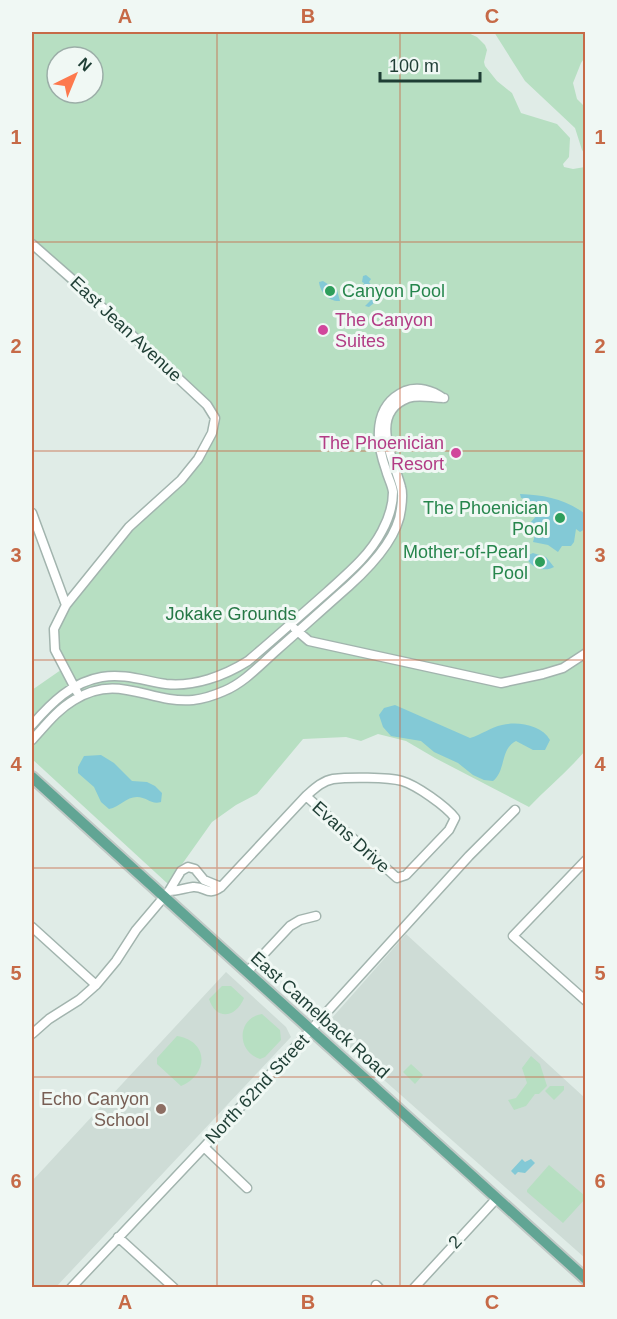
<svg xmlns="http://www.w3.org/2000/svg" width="617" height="1319" font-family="Arial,sans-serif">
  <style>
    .built { fill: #cedcd6 }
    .green { fill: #b7dfc2; fill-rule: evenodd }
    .water { fill: #83c9d6 }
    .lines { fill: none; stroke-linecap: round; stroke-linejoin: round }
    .minor-casing { stroke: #a2b4ae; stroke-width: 11 }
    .major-casing { stroke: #c0c9c6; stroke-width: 14 }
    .minor { stroke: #fff; stroke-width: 8 }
    .major { stroke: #61a594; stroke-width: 10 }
    .grid { fill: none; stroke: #c66a47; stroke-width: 1.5; stroke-opacity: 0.55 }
    .leisure-dot { fill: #2e9e5b; stroke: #f0f8f4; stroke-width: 2 }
    .hotel-dot { fill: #d1479c; stroke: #f0f8f4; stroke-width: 2 }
    .education-dot { fill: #8d6e63; stroke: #f0f8f4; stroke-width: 2 }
    .labels { text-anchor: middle; stroke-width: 6; stroke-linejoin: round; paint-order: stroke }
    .leisure-label { font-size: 18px; fill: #27864d; stroke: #f0f8f4; text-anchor: end }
    .hotel-label { font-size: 18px; fill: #b23c85; stroke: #f0f8f4; text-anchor: start }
    .street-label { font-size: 18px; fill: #1f3e35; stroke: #f0f8f4 }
    .park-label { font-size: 18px; fill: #267846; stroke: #f0f8f4 }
    .education-label { font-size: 18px; fill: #785e54; stroke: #f0f8f4; text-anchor: end }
    .neatline { fill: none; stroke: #c66a47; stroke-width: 2 }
    .grid-label { font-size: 20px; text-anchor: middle; font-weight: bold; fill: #c66a47 }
  </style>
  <rect width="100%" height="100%" fill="#e0ece7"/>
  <!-- built -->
  <path class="built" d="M406,934L585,1098V1258L324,1027Z
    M226,972L286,1027L291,1037L56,1287H32V1181Z"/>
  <!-- green -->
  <path class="green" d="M32,32H466L477,37L485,45L487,50L484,62L485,66L497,81L512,93L521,113L557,124L570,138L569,157L563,164L564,167L573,169L585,167V751C568,771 548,787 529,807L435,758L406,741L378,734L361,741L346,737L303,739L257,794L236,805L212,822L168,884L32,759V690L68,665L59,648L58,634L59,625L70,606L107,562L126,535L184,482L216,434L212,405L207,399L32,241ZM57,57H93V93H57Z
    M494,32H585V57L581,63L573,83L577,99L585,107V154L582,150L575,128L525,81Z
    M222,986H231L244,998C236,1018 216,1021 209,999Z
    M262,1014L280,1030L281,1040L265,1057L260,1059C236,1051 237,1018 262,1014Z
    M177,1036C209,1041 209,1074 181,1086L157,1064V1058Z
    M531,1056L540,1064L547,1086L539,1094H535L526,1106L514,1110L508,1100L516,1098L527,1083L522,1068Z
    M411,1064L423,1075L415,1084L403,1072Z
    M550,1086H564V1090L554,1100L545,1091Z
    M549,1165L585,1196V1199L563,1223L527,1192V1190Z"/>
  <!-- water -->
  <path class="water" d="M366,275L371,279L369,282L372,286L370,288L373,298L379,299L369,307L365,306L372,299L364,298L367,293L363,286L364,283L362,282L363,276Z
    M323,281L337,290L340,301C329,302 320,292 319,282Z
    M520,494C544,495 566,499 585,514V529L580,532L576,529L574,542L571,546H562L558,552L548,545L533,542L535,535L530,529V523L539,513L532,511L531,506L527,504L526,499L521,498Z
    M533,553L546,557L554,567C544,573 529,567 526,556Z
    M395,705L470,738C481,735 491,727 502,725C517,721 542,725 550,740L545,750H533L516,741C500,749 506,771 493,781L484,780L473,775L458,763L434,752L421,741L391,736L383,727L379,715L384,708Z
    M101,755L114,763L132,781L147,782L155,786L162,793L161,802C151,805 147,797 137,797C126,797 120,807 109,809L101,802L94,787L78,773V767L84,756Z
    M522,1159L525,1162L531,1159L535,1163L525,1173L518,1172L515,1175L511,1171Z"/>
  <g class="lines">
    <defs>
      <path id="minor" d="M32,244L73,280L207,405L215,418L212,433L198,459L181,480L129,527L66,605L54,629L55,650L77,692
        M32,513L66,605
        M295,629L309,641L501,683L543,674L563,668L586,653
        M32,725C51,703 72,682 102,677C124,673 145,681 166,684C194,687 224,676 248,661C275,638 301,615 327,592C348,573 369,556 382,531C389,518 393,507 393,492C392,484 388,478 386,470C376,442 372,406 405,391C418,386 432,390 443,398
        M32,740C45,726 57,710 74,700C119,672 149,704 193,700C202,699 215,695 224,691C244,683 261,664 277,650C301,629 325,607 349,586C369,568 398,538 401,509C402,502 403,493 401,487C394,460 368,413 408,398C419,394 432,398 444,398
        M586,860L513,936L586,1001
        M169,891C177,891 185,888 193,887C206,886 207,897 221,887L306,796C314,789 322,781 333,779C348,777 388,777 402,781C416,785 446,806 455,818L449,830L406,875L397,878L306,796
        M32,927L96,985
        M247,972L290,926L300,920L316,916
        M32,1034L49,1019L79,1000L96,985L116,961L136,930L169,891L181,871L188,867L195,869L204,880L221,887
        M204,1147L247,1188
        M118,1237L174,1288
        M376,1285L379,1288
        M71,1288L204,1147L469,856L515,810
        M414,1288L497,1198"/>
      <path id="major" d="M32,777L586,1279"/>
    </defs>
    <!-- minor casing -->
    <use href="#minor" class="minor-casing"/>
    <!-- major casing -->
    <use href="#major" class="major-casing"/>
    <!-- minor -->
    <use href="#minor" class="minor"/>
    <!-- major -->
    <use href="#major" class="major"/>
  </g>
  <!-- grid -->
  <path class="grid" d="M217,32V1288M400,32V1288M32,242H586M32,451H586M32,660H586M32,868H586M32,1077H586"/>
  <!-- markers -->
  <g class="leisure-dot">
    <circle cx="330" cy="291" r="6"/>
    <circle cx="560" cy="518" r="6"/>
    <circle cx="540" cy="562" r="6"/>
  </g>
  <g class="hotel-dot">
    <circle cx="323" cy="330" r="6"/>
    <circle cx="456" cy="453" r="6"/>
  </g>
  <circle class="education-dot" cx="161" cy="1109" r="6"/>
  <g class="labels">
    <!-- leisure labels -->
    <g class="leisure-label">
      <text x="342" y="297" text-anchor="start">Canyon Pool</text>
      <text x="548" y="514">The Phoenician<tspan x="548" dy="21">Pool</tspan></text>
      <text x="528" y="558">Mother-of-Pearl<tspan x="528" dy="21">Pool</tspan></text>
    </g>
    <!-- hotel labels -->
    <g class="hotel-label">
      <text x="335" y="326">The Canyon<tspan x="335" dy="21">Suites</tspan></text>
      <text x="444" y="449" text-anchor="end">The Phoenician<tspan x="444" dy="21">Resort</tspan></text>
    </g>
    <!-- street labels -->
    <g class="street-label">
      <text transform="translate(126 329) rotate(43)" y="6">East Jean Avenue</text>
      <text transform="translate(351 837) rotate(42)" y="6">Evans Drive</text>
      <text transform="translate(320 1015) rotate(42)" y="6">East Camelback Road</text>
      <text transform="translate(257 1089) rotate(-47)" y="6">North 62nd Street</text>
      <text transform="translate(455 1242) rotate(-47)" y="6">2</text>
    </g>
    <!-- park labels -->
    <g class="park-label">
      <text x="231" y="620">Jokake Grounds</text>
    </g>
    <!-- education labels -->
    <g class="education-label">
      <text x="149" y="1105">Echo Canyon<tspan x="149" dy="21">School</tspan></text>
    </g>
  </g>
  <!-- border -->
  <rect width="617" height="1319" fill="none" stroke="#f0f8f4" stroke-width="66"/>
  <!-- north arrow -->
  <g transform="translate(75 75) rotate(43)"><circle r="28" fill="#f0f8f4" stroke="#9caea8" stroke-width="1.5"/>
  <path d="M0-4.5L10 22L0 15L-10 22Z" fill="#fd794d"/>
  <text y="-9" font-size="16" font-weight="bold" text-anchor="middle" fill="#1f3e35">N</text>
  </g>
  <!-- scale -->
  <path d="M380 72v9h100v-9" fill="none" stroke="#1f3e35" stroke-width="3"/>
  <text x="389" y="72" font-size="18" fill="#1f3e35" stroke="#f0f8f4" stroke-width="4.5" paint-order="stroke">100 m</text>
  <rect x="33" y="33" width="551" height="1253" class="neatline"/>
  <g class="grid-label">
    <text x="125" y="23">A</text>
    <text x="308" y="23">B</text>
    <text x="492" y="23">C</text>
    <text x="16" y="144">1</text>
    <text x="600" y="144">1</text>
    <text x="16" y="353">2</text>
    <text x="600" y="353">2</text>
    <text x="16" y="562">3</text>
    <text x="600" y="562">3</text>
    <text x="16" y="771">4</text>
    <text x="600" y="771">4</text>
    <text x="16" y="980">5</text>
    <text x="600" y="980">5</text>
    <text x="16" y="1188">6</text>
    <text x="600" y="1188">6</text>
    <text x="125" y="1309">A</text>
    <text x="308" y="1309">B</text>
    <text x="492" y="1309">C</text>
  </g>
</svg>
